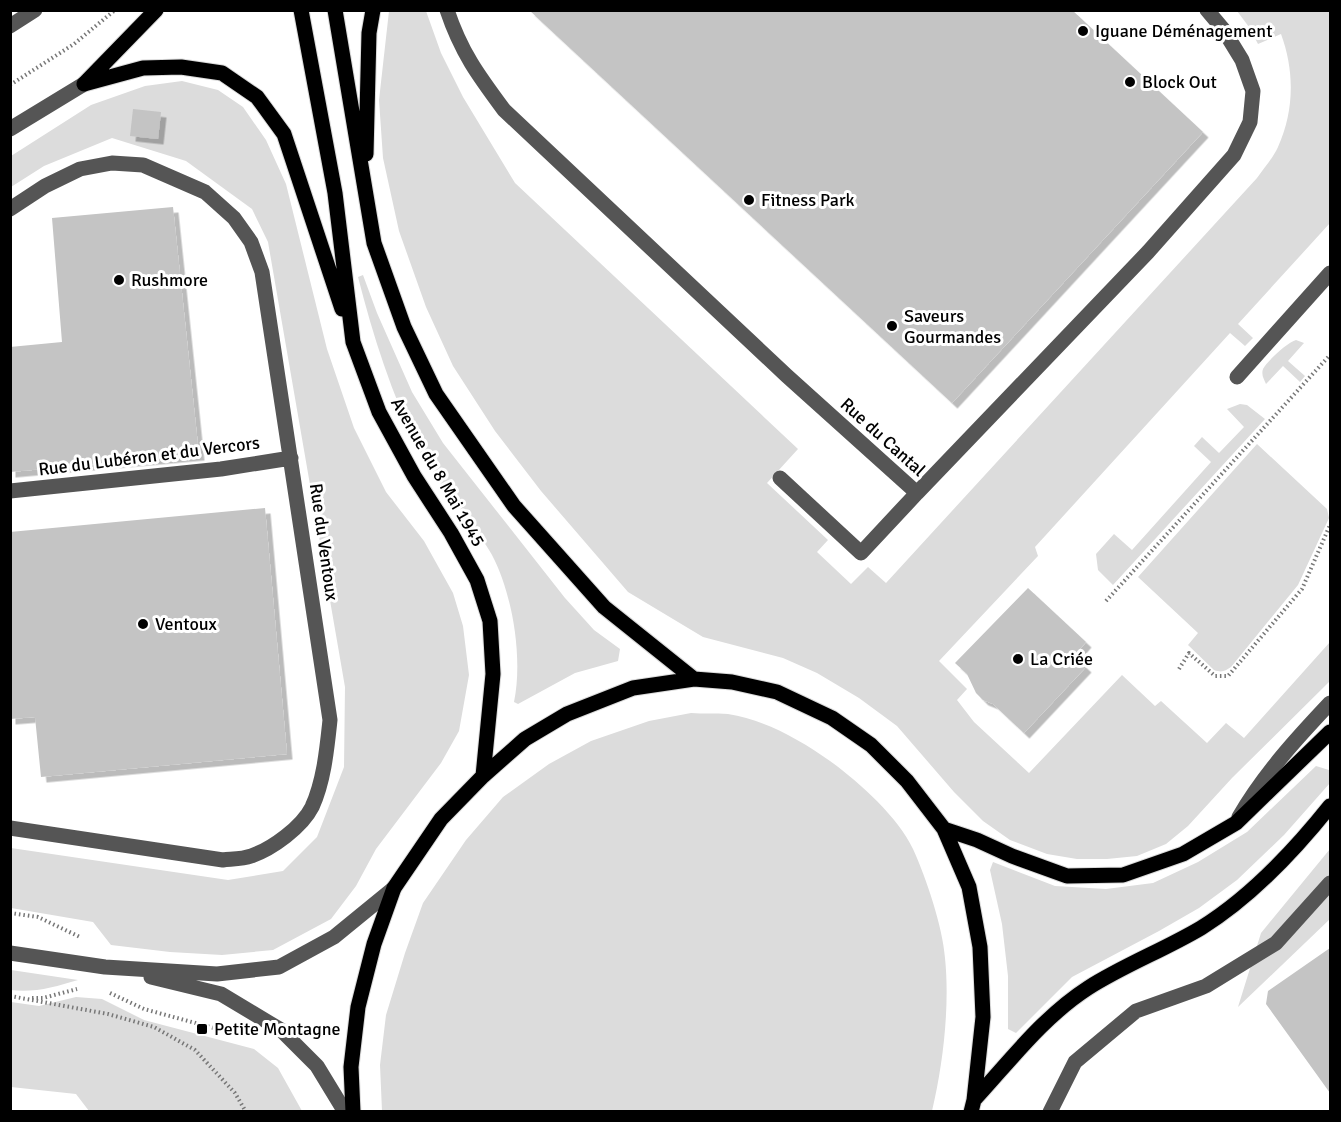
<svg xmlns="http://www.w3.org/2000/svg" width="1341" height="1122" font-family="Signika,sans-serif">
  <style>
    .green { fill: #dcdcdc }
    .building { fill: #c4c4c4; filter: url(#shadow) }
    .lines { fill: none; stroke-linecap: round; stroke-linejoin: round }
    .major-casing { stroke: #dbdbdb; stroke-width: 17 }
    .path { stroke: #777; stroke-width: 4; stroke-dasharray: 1.5 3; stroke-linecap: butt }
    .minor { stroke: #555; stroke-width: 15 }
    .major { stroke: #000; stroke-width: 15 }
    .poi-dot { fill: #000; stroke: #fff; stroke-width: 2 }
    .labels { text-anchor: middle; stroke-width: 6; stroke-linejoin: round; paint-order: stroke }
    .poi-label { font-size: 18px; fill: #000; stroke: #fff; text-anchor: start }
    .street-label { font-size: 18px; fill: #000; stroke: #fff }
  </style>
  <defs>
    <filter id="shadow"><feDropShadow dx="5.5" dy="5.5" stdDeviation="0" flood-color="#0004"/></filter>
  </defs>
  <rect width="100%" height="100%" fill="#fff"/>
  <!-- green -->
  <path class="green" d="M389,11H426L441,53L463,97L515,183L798,449L767,483L828,540L817,552L851,584L868,567L886,583L1257,178C1264,168 1273,158 1278,147C1294,111 1295,72 1281,34L1258,44L1249,27L1237,11H1330V223L1238,324L1253,338L1245,346L1230,333L1035,547L1038,556L939,661L967,689L957,700L974,722L1029,773L1122,675L1155,706L1161,701L1207,743L1226,723L1244,738L1330,642V681L1232,778L1188,826L1166,844L1137,856L1107,859H1077L1047,854L1010,840L983,821L954,792L897,726L859,698L817,673L783,658L703,637L628,592L541,491L495,431L453,366L426,307L399,231L383,158L379,100Z
    M182,81L218,90L243,107L266,140L286,184L327,349L354,428L386,492L424,541L453,593L463,626L469,675L459,731L441,763L376,849L356,886L331,919L273,950L222,955L170,952L111,945L93,922L11,908V848L228,880L283,871L317,837L344,767L345,687L268,242L252,209L186,161L112,138L44,166L11,187V156L91,105L145,86Z
    M363,275L377,313L412,392L443,443L565,598L594,630L620,649L618,661L575,673L518,704L514,702C523,659 513,595 492,555C485,542 475,530 466,517C451,495 431,474 419,450C392,395 373,336 358,277Z
    M1296,340L1304,343L1288,361L1305,376L1300,382L1283,366L1266,384C1264,379 1261,375 1263,369C1267,361 1288,342 1296,340Z
    M1240,404L1247,405L1265,419L1113,585L1098,570L1096,554L1114,534L1132,550L1211,462L1194,446L1202,437L1219,453L1244,427L1227,409Z
    M1257,444L1327,509L1329,518L1298,585L1231,667C1225,671 1222,673 1214,670L1188,645L1198,633L1138,577Z
    M691,713C703,714 716,713 728,714C765,720 799,739 830,761C859,782 898,817 913,849C926,877 943,928 945,958C950,1006 943,1065 932,1111H382L380,1065L386,1015L405,953L423,903L466,840L503,797L549,764L591,741L649,721Z
    M1316,766L1329,770L1330,783L1284,835L1237,880L1199,908L1159,931L1072,977L1016,1033L1008,1029V976L1002,924L990,870L993,862L1055,886L1106,889L1153,883L1198,862L1247,832Z
    M1330,849V919L1238,1007L1261,933Z
    M11,970L78,980C55,987 34,993 11,990Z
    M76,997L102,999L144,1020L254,1049L278,1068L302,1111H89L76,1094L11,1087V1002L39,1006Z"/>
  <!-- building -->
  <path class="building" d="M529,10H1072L1203,132L952,403Z
    M133,109L161,112L158,139L130,136Z
    M173,207L199,455L10,472V347L62,342L52,218Z
    M265,508L287,754L41,777L35,717L10,719V532Z
    M1028,588L1086,642L1074,656L1086,667L1024,733L993,704L983,700L976,693L967,674L955,663Z
    M1330,948V1093L1266,1004L1268,991Z"/>
  <g class="lines">
    <defs>
      <path id="major" d="M301,10L335,193L353,342L379,412L414,476L451,533L477,580L490,621L493,674L483,776
        M335,10L374,243L404,327L436,394L514,506L604,607L694,679
        M85,83L156,10
        M84,84L143,68L181,67L222,73L257,97L284,134L342,309
        M366,154L369,33L373,10
        M944,829L977,840L1012,856L1067,876L1123,875L1183,854L1236,823L1330,732
        M974,1100C1010,1061 1043,1017 1088,988C1124,965 1164,950 1201,928C1251,897 1294,851 1330,806
        M353,1112L351,1067L358,1007L374,944L394,888L441,819L483,776L525,739L567,714L633,688L694,679L732,682L777,692L832,718L871,745L907,781L944,829L969,887L980,947L983,1017L974,1100L971,1112"/>
    </defs>
    <!-- major casing -->
    <use href="#major" class="major-casing"/>
    <!-- path -->
    <path class="path" d="M10,85L74,44L115,10
      M1106,601L1330,355
      M1179,669L1189,653L1215,676H1228L1302,589L1330,525
      M10,913L38,917L80,937
      M110,993L144,1009L236,1034
      M10,996L108,1014L154,1027L195,1050L235,1093L246,1112
      M32,998H43L77,989"/>
    <!-- minor -->
    <path class="minor" d="M447,10C461,52 478,75 504,110L787,376L917,493L1148,252L1234,155L1250,122L1253,91L1242,60L1223,29L1207,10
      M10,26L35,10
      M10,129L84,84
      M10,209L45,186L80,169L112,163L143,165L205,192L234,218L251,242L262,272L330,720C327,748 324,781 312,807C302,827 272,849 251,856C243,859 232,859 223,860L10,828
      M1237,377L1330,273
      M780,478L861,553L917,493
      M10,491L221,469L291,458
      M1239,817C1264,774 1296,739 1330,703
      M10,953L105,967L217,974L279,967L334,937L394,888
      M151,977L221,994L281,1030L317,1066L345,1112
      M1050,1112L1075,1062L1136,1011L1206,986L1276,943L1330,883"/>
    <!-- major -->
    <use href="#major" class="major"/>
  </g>
  <!-- markers -->
  <g class="poi-dot">
    <circle cx="1083" cy="31" r="6"/>
    <circle cx="1130" cy="82" r="6"/>
    <circle cx="749" cy="200" r="6"/>
    <circle cx="119" cy="280" r="6"/>
    <circle cx="892" cy="326" r="6"/>
    <circle cx="143" cy="624" r="6"/>
    <circle cx="1018" cy="659" r="6"/>
    <rect x="196" y="1023" width="12" height="12" rx="3"/>
  </g>
  <g class="labels">
    <!-- poi labels -->
    <g class="poi-label">
      <text x="1095" y="37">Iguane Déménagement</text>
      <text x="1142" y="88">Block Out</text>
      <text x="761" y="206">Fitness Park</text>
      <text x="131" y="286">Rushmore</text>
      <text x="904" y="322">Saveurs<tspan x="904" dy="21">Gourmandes</tspan></text>
      <text x="155" y="630">Ventoux</text>
      <text x="1030" y="665">La Criée</text>
      <text x="214" y="1035">Petite Montagne</text>
    </g>
    <!-- street labels -->
    <g class="street-label">
      <text transform="translate(883 437) rotate(42)" y="6">Rue du Cantal</text>
      <text transform="translate(149 456) rotate(-7)" y="6">Rue du Lubéron et du Vercors</text>
      <text transform="translate(438 472) rotate(60)" y="6">Avenue du 8 Mai 1945</text>
      <text transform="translate(324 542) rotate(82)" y="6">Rue du Ventoux</text>
    </g>
  </g>
  <!-- border -->
  <rect width="1341" height="1122" fill="none" stroke="#000000" stroke-width="24"/>
</svg>
